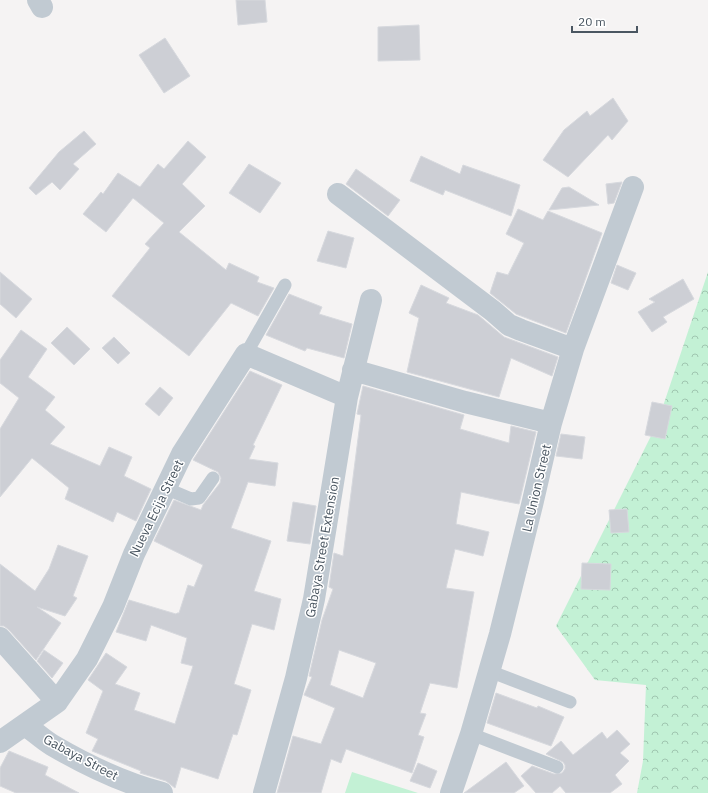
<svg xmlns="http://www.w3.org/2000/svg" width="708" height="793" font-family="'IBM Plex Sans',sans-serif">
  <style>
    .forest { fill: url(#forest-crowns) }
    .garden { fill: #c3f1d5 }
    .building { fill: #cdcfd5; stroke: #d7d9de; fill-rule: evenodd }
    .lines { fill: none; stroke-linecap: round; stroke-linejoin: round }
    .service { stroke: #c1cad2; stroke-width: 13 }
    .minor { stroke: #c1cad2; stroke-width: 22 }
    .labels { text-anchor: middle; stroke-width: 3; stroke-linejoin: round; paint-order: stroke }
    .street-label { font-size: 13px; fill: #4a5661; stroke: #fff }
  </style>
  <defs>
    <pattern id="forest-crowns" width="20" height="18" patternUnits="userSpaceOnUse"><rect width="20" height="18" fill="#c3f1d5"/><path d="M2 6a3 3 0 1 1 6 0M12 15a3 3 0 1 1 6 0" fill="none" stroke="#a0c6b0"/></pattern>
  </defs>
  <rect width="100%" height="100%" fill="#f5f3f3"/>
  <!-- forest -->
  <path class="forest" d="M708,272V793H637L643,761L646,685L595,680L556,626L657,424Z"/>
  <!-- garden -->
  <path class="garden" d="M352,772L418,793H345Z"/>
  <!-- building -->
  <path class="building" d="M236,0H265L267,22L238,25Z
    M419,25L420,60L378,61V27Z
    M165,38L190,76L164,93L139,55Z
    M613,98L628,121L612,140L608,135L568,177L543,160L564,130L587,111L590,116Z
    M84,131L96,144L73,164L79,169L60,190L52,182L36,195L29,188L59,152Z
    M188,141L206,157L182,184L205,206L179,232L226,270L229,263L259,277L257,282L274,288L258,316L231,303L189,356L112,296L150,248L145,244L164,223L133,198L106,232L83,214L101,192L103,194L118,173L140,187L158,164L164,169Z
    M421,156L460,174L463,165L520,185L511,216L445,190L443,195L410,181Z
    M249,164L281,183L260,213L229,193Z
    M356,169L400,200L388,216L346,184Z
    M622,182L614,203L608,204L606,184Z
    M569,187L599,205L549,210L562,188Z
    M518,209L543,220L548,211L602,233L566,333L516,314L490,293L497,272L508,275L524,243L506,234Z
    M328,231L354,238L346,268L317,261Z
    M617,265L636,273L628,290L611,283Z
    M0,272L32,299L16,318L0,304Z
    M683,279L694,299L663,317L667,322L652,332L638,312L655,302L649,299Z
    M421,285L449,298L446,303L478,315L504,337L558,357L552,376L511,358L499,397L407,372L419,318L409,313Z
    M289,294L322,307L319,314L352,324L344,358L307,348L305,351L266,335Z
    M67,327L90,349L74,365L51,343Z
    M21,330L47,349L28,377L55,397L45,410L65,427L50,444L100,466L109,447L132,457L124,476L151,489L136,521L117,512L113,522L65,499L69,488L32,458L0,497V429L19,398L0,383V360Z
    M114,337L130,353L118,364L102,348Z
    M250,371L282,385L253,445L255,446L249,459L278,463L275,486L248,482L231,528L271,541L254,591L281,599L274,630L252,624L234,684L251,690L237,735L233,734L218,779L181,767L175,788L166,781L140,773L141,771L92,751L98,739L86,733L103,691L88,680L106,653L127,667L115,684L140,693L134,710L175,724L193,666L181,663L187,638L151,625L146,641L116,632L129,600L176,614L177,613H179L188,585L194,587L203,565L154,541L174,500L201,510L203,505L220,483L221,478L218,472L193,460Z
    M363,386L464,415L460,429L509,443L511,426L536,432L519,504L498,500L461,492L456,524L489,532L483,556L455,549L446,588L474,592L457,688L430,683L420,713L426,714L418,735L424,737L412,773L346,749L341,763L331,759L321,793H277L293,736L321,744L335,708L304,695L312,677L309,676L322,620L333,589L329,587L334,553L343,556L361,415L357,414ZM339,650L376,663L363,698L330,685Z
    M160,387L173,398L159,416L145,404Z
    M652,402L672,406L665,439L645,435Z
    M561,434L585,437L582,459L556,456Z
    M293,502L316,506L310,544L287,541Z
    M627,509L629,532L611,533L609,510Z
    M58,545L88,556L73,596L77,598L65,616L37,607L61,623L36,660L9,630L4,626H0V564L35,591L49,569Z
    M582,563L611,564L610,590L581,589Z
    M44,650L63,663L52,678L37,661Z
    M496,693L537,708L538,706L564,717L551,746L487,723Z
    M617,730L630,744L620,753L629,761L615,775L622,784L610,793H566L560,786L552,793H536L521,776L532,766L554,774L562,773L565,769V765L563,762L546,754L561,741L573,755L602,732L607,739Z
    M9,751L48,767L45,775L79,793H16L0,786V768Z
    M506,762L524,786L514,793H464Z
    M418,763L437,771L430,788L410,781Z"/>
  <g class="lines">
    <!-- service -->
    <path class="service" d="M246,354L285,285
      M165,488L191,499L199,498L213,478
      M489,671L570,702
      M471,734L557,767"/>
    <!-- minor -->
    <path class="minor" d="M38,0L42,7
      M338,194L493,311L509,325L521,330L573,349
      M353,370L465,402L551,423
      M0,638L57,702
      M25,725C34,731 42,739 52,745C86,765 124,783 162,793
      M0,742L57,702L87,659L113,607L134,554L182,454L246,354L347,397
      M264,793L296,678L314,599L347,397L371,300
      M451,793L471,734L500,634L532,505L551,423L573,349L633,187"/>
  </g>
  <g class="labels">
    <!-- street labels -->
    <g class="street-label">
      <text transform="translate(536 488) rotate(-77)" y="5">La Union Street</text>
      <text transform="translate(156 508) rotate(-64)" y="5">Nueva Ecija Street</text>
      <text transform="translate(322 547) rotate(-80)" y="5">Gabaya Street Extension</text>
      <text transform="translate(81 757) rotate(28)" y="5">Gabaya Street</text>
    </g>
  </g>
  <!-- scale -->
  <path d="M572 26v6h65v-6" fill="none" stroke="#4a5661" stroke-width="2"/>
  <text x="578" y="26" font-size="12" fill="#4a5661" stroke="#ffffff" stroke-width="3" paint-order="stroke">20 m</text>
</svg>
